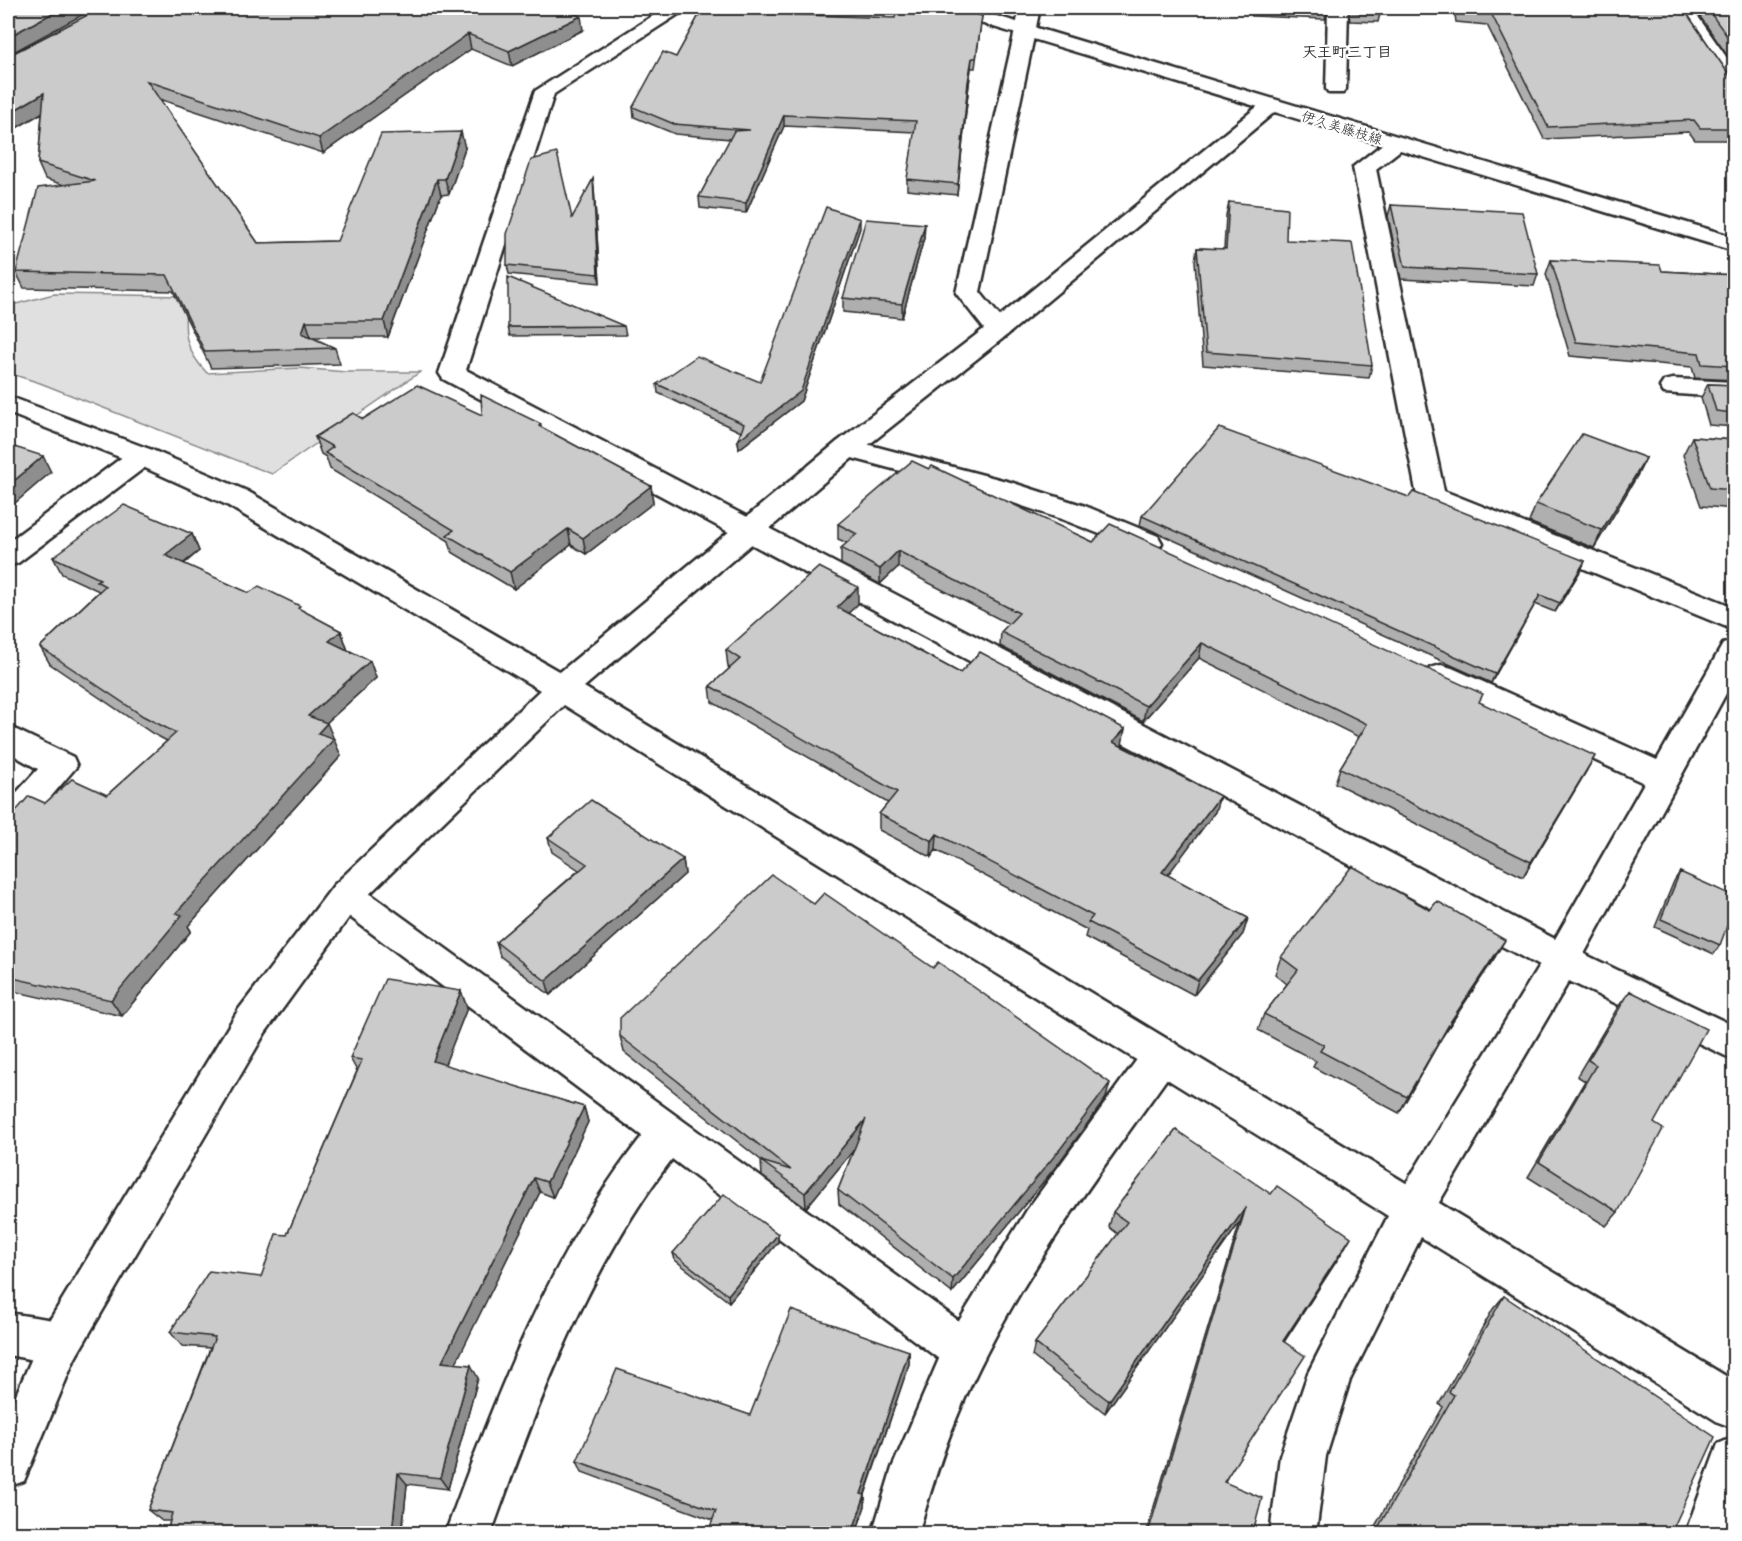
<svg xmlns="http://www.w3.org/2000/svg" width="1742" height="1541" viewBox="0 0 1742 1541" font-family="'Patrick Hand','Klee One',sans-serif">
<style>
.green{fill:#e0e0e0;stroke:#868686;stroke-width:1.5}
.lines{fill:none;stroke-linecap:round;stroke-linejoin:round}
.minor-casing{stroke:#2b2b2b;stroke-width:5}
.tertiary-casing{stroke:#2b2b2b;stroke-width:5}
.secondary-casing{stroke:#2b2b2b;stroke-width:5}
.minor{fill:#fff;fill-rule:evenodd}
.tertiary{fill:#fff;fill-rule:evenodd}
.secondary{fill:#fff;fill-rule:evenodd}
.wall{fill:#afafaf;stroke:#2b2b2b;stroke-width:1.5}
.shaded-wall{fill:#8e8e8e;stroke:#2b2b2b;stroke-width:1.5}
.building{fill:#cbcbcb;stroke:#2b2b2b;stroke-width:1.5}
.labels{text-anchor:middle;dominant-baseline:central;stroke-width:4.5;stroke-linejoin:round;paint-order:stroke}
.far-street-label{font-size:14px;fill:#2b2b2b;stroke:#fff}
.far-neighbourhood-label{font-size:15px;font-weight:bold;fill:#2b2b2b;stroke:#fff}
</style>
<rect width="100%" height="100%" fill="#fff"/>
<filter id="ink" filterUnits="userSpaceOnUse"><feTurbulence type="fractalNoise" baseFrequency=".0167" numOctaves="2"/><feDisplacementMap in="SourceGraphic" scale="12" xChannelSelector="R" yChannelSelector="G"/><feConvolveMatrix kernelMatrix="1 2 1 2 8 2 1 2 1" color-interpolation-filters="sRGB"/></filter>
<g filter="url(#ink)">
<path class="green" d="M54 294 187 296C184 330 182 347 207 373L300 368 346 372H420L272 474 40 383 8 373V306Z"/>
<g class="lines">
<g class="minor-casing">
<path id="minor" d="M665 8H688L554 94 466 370 1555 939 1644 783 1430 684 1425 676 1430 668 1441 665 1452 668 1657 760 1723 644 1734 641V679L1584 954 1734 1026V1060L1569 981 1427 1223 1413 1228 1399 1223 1393 1209 1399 1195 1539 966 443 379 439 373 535 91Z
M1020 8H1040L980 292 1011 330 1007 335 998 338 989 335 956 293Z
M1328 8H1348L1346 89 1343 93H1329L1326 89Z
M1674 8H1692L1734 68V88L1727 86Z
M1397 137 1405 139 1408 144 1376 169 1444 491 1734 607V630L1421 502 1417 496 1353 167 1389 139Z
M1673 379 1734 382V398L1664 393 1660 387 1664 381Z
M847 439 1010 482 1085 506 1158 536 1162 543 1158 550 1148 553 1064 520 990 495 837 454 833 448 837 442Z
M142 447 152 450 156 456 152 462 18 563 8 566V542L132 450Z
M8 726 73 757 77 766 20 833 8 837V802L38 769 8 752Z
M346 881 358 885 959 1321 1027 1210 1149 1043 1162 1038 1175 1043 1181 1055 1175 1067C1096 1178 1009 1290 957 1417 941 1455 930 1494 918 1534H872L892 1468 939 1359 672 1159C587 1270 538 1402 491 1534H445C496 1395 550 1253 642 1136L334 905 328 895 334 885Z
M8 1313 60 1321 75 1328 82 1343 75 1358 60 1365 8 1355Z
M1734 1437V1525L1731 1534H1685L1718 1444Z"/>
</g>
<g class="tertiary-casing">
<path id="tertiary" d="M1270 100 1277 102 1281 106 1277 110 1007 335 857 454 584 687 1734 1381V1428L1718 1422 1421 1237 1350 1380 1326 1456 1316 1534H1270L1280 1456 1308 1373 1388 1216 564 705 358 905 265 1033 75 1358 24 1481 8 1487V1413L45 1328 239 1009 334 885 540 690 227 505 132 462 8 413V396L152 450 247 491 560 672 837 442 989 325 1263 102Z"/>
</g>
<g class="secondary-casing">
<path id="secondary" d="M941 8H970L1734 237V251L944 12Z"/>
</g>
<use href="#minor" class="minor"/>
<use href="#tertiary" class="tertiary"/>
<use href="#secondary" class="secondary"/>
</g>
<path class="wall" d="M101 8 583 30 512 66 471 49 323 153 159 99 258 243 337 241 465 148 449 194 441 195 388 337H311L335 348 340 364 211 368 173 291 24 288 16 272 64 185 45 179 38 163 42 113 8 133V56Z
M703 8H755L752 13 895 18 982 16 975 68H971L968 93 957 195 907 190V179L915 132 784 126 746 213 700 208 699 197 730 139 675 134 634 117 633 107 676 57Z
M1251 8H1328L1325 19 1252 16Z
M1348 8H1379L1380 14 1378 22 1350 21Z
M1454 8H1683L1730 76 1734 77V140H1695L1689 132 1544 139 1487 25 1456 22Z
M1694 8H1734V65Z
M593 179 594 188 600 283 509 274 507 265 572 218Z
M1229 202 1286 240 1372 365 1369 378 1203 365 1195 261 1197 248 1224 249 1226 215Z
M1391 205 1538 274 1534 286 1401 279 1388 216Z
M860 228 801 401 739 449 738 440 741 432 658 393 657 384 760 382Z
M924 238 902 318 843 312V298Z
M1551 260 1662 271 1734 275V380L1695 378 1692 367 1570 356 1546 274Z
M624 326 626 335 510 336 508 327Z
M1708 384 1734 385V427L1709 425 1701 398Z
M482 415 541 427 651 486 653 503 586 554 571 545 514 589 452 552 449 541 330 469 326 457 321 454 315 437 363 419Z
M1692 437 1734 440V509L1701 506 1683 455Z
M1646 458 1637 476 1594 548 1529 522 1536 504Z
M929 469 1093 542 1479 702 1587 770 1523 877 1335 783 1340 768 1359 737 1199 658 1143 721 1000 646 1001 632 1009 624 898 567 880 584 841 564V548L847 543 838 539V524Z
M1409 497 1585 561 1581 570 1555 612 1535 604 1491 683 1140 525 1142 516Z
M192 534 199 551 184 564 249 593 301 610 341 631 347 648 346 649 370 661 376 678 326 723 341 756 188 926 191 931 122 1016 8 990V819L45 803 107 795 167 741 152 733 50 664 40 647 99 591 62 574 53 557Z
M858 604 848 613 960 673 1122 745 1215 812 1167 875 1248 918 1243 934 1194 995 1085 937 1087 930 936 850 931 857 879 830V814L888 803 712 702 710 686 730 668 728 667 726 650Z
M548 838 683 859 685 874 550 995 500 956 496 942 579 870 552 852Z
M1680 872 1720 945 1714 954 1655 927 1674 881Z
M814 904 933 968 1106 1098 1058 1164 952 1293 839 1204 838 1190 854 1149 806 1208 762 1176 761 1161H762L624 1052 620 1036Z
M1281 957H1495L1442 1037 1399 1113 1313 1067 1316 1061 1258 1030 1264 1014 1287 984 1275 974Z
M461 991 467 1008 444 1065 584 1107 588 1122 553 1197 540 1192 455 1363 478 1378 448 1489 407 1484 402 1533H167L170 1521H162L148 1510 210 1348 182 1346 170 1332 261 1277 287 1235 357 1071 350 1058Z
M1630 991 1654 1123 1618 1212 1606 1226 1528 1177 1585 1081 1577 1076 1618 1007Z
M1176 1130 1343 1251 1284 1342 1225 1482 1253 1533H1146L1240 1222 1105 1413 1032 1356 1035 1343 1118 1234 1109 1227 1113 1212Z
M1734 1141V1156L1729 1152Z
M778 1234V1242L729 1302 675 1260 673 1253Z
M1504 1296 1671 1533H1371L1443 1407 1439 1404 1493 1309Z
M909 1351V1364L865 1495V1506L856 1533H708L713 1520 582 1472 577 1461 750 1415Z"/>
<path class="shaded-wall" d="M62 8H95L8 55V37Z
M749 8H755L748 23 747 13Z
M581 16 583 30 512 66 509 51Z
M468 34 471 49 323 153 319 138Z
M972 58 971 68 968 93 957 195 968 82Z
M44 93 50 108 8 133V114Z
M784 115V126L746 213V203Z
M461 132 465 148 449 194 445 179Z
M437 179 441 195 388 337 384 321Z
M593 179 594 188 600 283 598 274Z
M860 219V228L801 401 739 449 738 440Z
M925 224 924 238 902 318V304Z
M306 321 311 337 307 349 302 333Z
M43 456 51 472 8 509V486Z
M1646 458 1637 476 1594 548 1602 530Z
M651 486 653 503 586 554 583 538Z
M568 529 571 545 514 589 510 572Z
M192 534 199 551 172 572 165 555Z
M898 551V567L880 584V569Z
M1585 561 1581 570 1555 612 1560 603Z
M858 587V604L837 624V607Z
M1540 595 1535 604 1491 683 1495 674Z
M341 631 347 648 336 658 329 641Z
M1202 643 1199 658 1143 721 1146 706Z
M370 661 376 678 315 733 308 716Z
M327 723 341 756 188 926 191 931 122 1016 111 1000 176 913 318 733Z
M1125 729 1122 745 1110 758 1113 742Z
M1595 756 1587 770 1523 877 1531 862Z
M1220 796 1215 812 1158 888 1162 872Z
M937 834 936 850 931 857 932 841Z
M683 859 685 874 550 995 546 981Z
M1248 918 1243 934 1194 995 1198 980Z
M1505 940 1495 957 1442 1037 1399 1113 1451 1021Z
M461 991 467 1008 440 1077 433 1061Z
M1110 1083 1106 1098 1058 1164 952 1293 953 1279Z
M584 1107 588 1122 553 1197 547 1182Z
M866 1119V1135L806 1208 805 1193Z
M534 1178 540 1192 450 1375 442 1362Z
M1246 1207 1240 1222 1105 1413 1109 1401Z
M778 1234V1242L729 1302 728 1295Z
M1351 1237 1343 1251 1276 1354 1283 1341Z
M909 1351V1364L861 1505V1494Z
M471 1365 478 1378 448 1489 440 1478Z
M398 1473 407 1484 402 1533H392Z
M865 1495V1506L856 1533H852Z"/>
<path class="building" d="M8 8H62L8 37Z
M101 8H560L581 16 509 51 468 34 319 138 147 81 258 243 337 241 381 134 461 132 445 179H437L384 321H306L302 333 335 348 205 352 167 275 16 272 38 188 95 181 38 163 44 93 8 114V56Z
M703 8H749L747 13 895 18 897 8H955L982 16 976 58H972L968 82 958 184 907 179 916 121 784 115 746 203 699 197 734 131 750 130 674 124 633 107 663 52 676 57Z
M1258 8H1328L1327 11Z
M1351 8H1379L1380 14 1352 12Z
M1459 8H1683L1730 76 1734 77V128H1700L1694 120 1548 127 1491 13 1459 11Z
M1707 8H1734V46Z
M557 153 572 218 593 179 598 274 507 265V234L531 160Z
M1229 202 1287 208 1286 240 1352 243 1372 365 1206 352 1197 248 1226 249Z
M1391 205 1522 212 1538 274 1405 267Z
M826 207 860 219 801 391 738 440 744 424 657 384 697 356 760 382Z
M866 219 925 224 902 304 843 298Z
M1551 260 1660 265 1662 271 1734 275V366L1702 364 1699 353 1576 342Z
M508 277 624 326 508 327Z
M1708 384 1734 385V413L1716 411Z
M417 385 482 415 481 395 541 424 539 426 651 486 583 538 568 529 510 572 447 535 454 530 325 453 333 447 315 437 353 413 363 419Z
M1219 428 1409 497 1413 492 1585 561 1560 603 1540 595 1495 674 1142 516Z
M1582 434 1646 458 1602 530 1536 504Z
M1692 437 1734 440V490L1710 488Z
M8 445 43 456 8 486Z
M912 461 929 469 932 466 1093 542 1110 524 1483 694 1479 702 1595 756 1531 862 1340 768 1367 724 1202 643 1146 706 1001 632 1019 613 898 551 880 569 841 548 857 534 838 524Z
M124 505 192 534 165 555 249 593 259 586 300 606 298 608 341 631 329 641 370 661 308 716 327 723 318 733 334 739 176 913 182 915 111 1000 8 977V819L10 818 29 796 45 803 72 779 107 795 176 733 143 716 40 647 105 586 96 581 100 579 53 557Z
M819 567 858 587 837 607 960 673 980 652 1125 729 1113 742 1220 796 1162 872 1248 918 1198 980 1088 922 1093 916 937 834 932 841 879 814 897 792 710 686 740 659 726 650Z
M591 800 683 859 546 981 496 942 587 864 548 838Z
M1352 866 1430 910 1437 901 1505 940 1451 1021 1407 1097 1320 1051 1324 1045 1264 1014 1298 970 1281 957Z
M1680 872 1734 896V907L1720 945 1661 919Z
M772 875 814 904 824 893 933 968 938 962 1110 1083 1061 1148 953 1279 838 1190 866 1119 805 1193 761 1161 791 1170 620 1036V1018Z
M385 979 461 991 433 1061 584 1107 547 1182 534 1178 442 1362 471 1365 440 1478 398 1473 392 1533H167L172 1513 148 1510 215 1337 170 1332 209 1271 261 1277 276 1234 287 1235 362 1060 350 1058Z
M1630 991 1706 1029 1654 1123 1663 1129 1618 1212 1539 1162 1596 1065 1588 1060Z
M1176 1130 1271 1194 1277 1186 1351 1237 1283 1341 1305 1356 1224 1482 1262 1498 1253 1533H1148L1246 1207 1109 1401 1035 1343 1127 1222 1113 1212Z
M724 1194 778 1234 728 1295 673 1253Z
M1504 1296 1715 1437 1671 1533H1375L1454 1395 1449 1392Z
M791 1310 909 1351 861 1494 865 1495 852 1533H708L716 1511 577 1461 617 1369 750 1415Z"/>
</g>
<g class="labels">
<g class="far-street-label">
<text transform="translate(1342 127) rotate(17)">伊久美藤枝線</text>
</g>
<g class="far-neighbourhood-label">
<text x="1347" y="51">天王町三丁目</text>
</g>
</g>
<rect width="1742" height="1541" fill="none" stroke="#fff" stroke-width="30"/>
<rect x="15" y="15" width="1712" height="1511" fill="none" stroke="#2b2b2b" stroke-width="2" filter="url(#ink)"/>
</svg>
